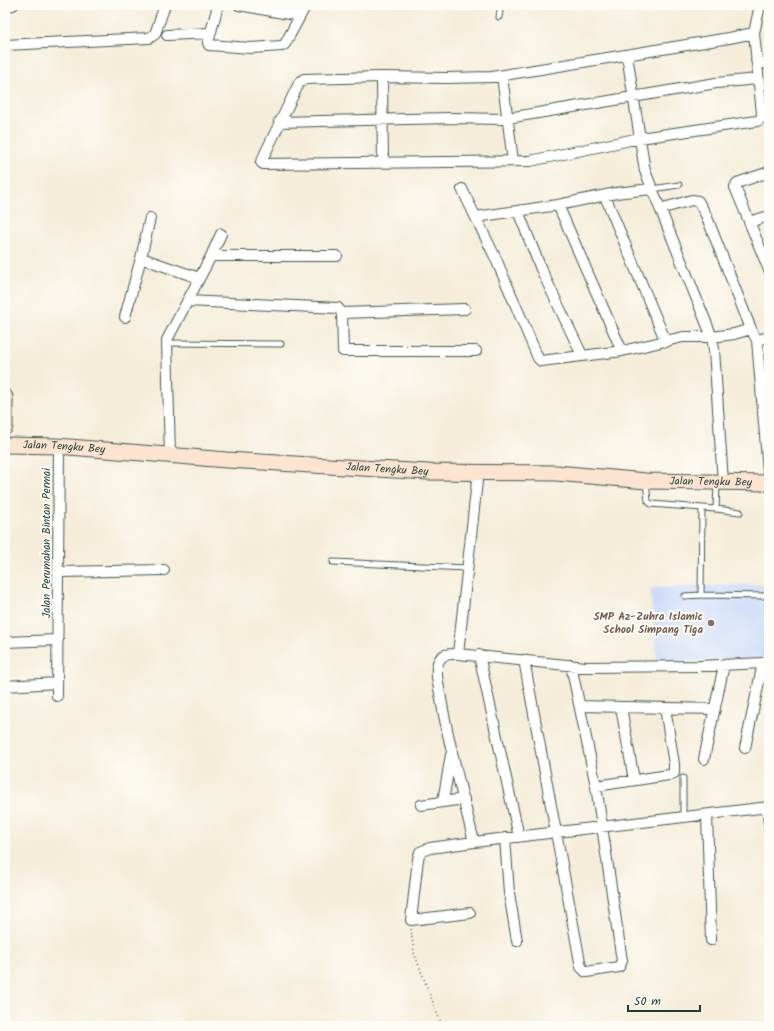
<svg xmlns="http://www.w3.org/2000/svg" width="774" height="1031" viewBox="0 0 774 1031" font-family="Kalam,sans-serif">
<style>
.built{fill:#cddbfa}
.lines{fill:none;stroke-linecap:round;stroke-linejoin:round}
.service-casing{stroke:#3f574d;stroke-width:7}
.minor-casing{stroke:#3f574d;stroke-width:12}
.secondary-casing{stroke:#3f574d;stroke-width:17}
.path{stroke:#3f574d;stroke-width:1.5;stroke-dasharray:1 3;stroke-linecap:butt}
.service{stroke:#fff;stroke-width:5}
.minor{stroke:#fff;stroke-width:10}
.secondary{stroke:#fde4d1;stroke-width:15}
.education-dot{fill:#8d6e63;stroke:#fdfcf7;stroke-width:1.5}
.labels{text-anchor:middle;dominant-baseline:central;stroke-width:4;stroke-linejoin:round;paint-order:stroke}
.street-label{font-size:11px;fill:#1f3d34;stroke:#fdfcf7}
.education-label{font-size:11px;font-weight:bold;fill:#785e54;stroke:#fdfcf7;text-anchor:end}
</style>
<rect width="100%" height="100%" fill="#fdfcf7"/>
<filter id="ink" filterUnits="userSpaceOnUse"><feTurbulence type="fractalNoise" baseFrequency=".025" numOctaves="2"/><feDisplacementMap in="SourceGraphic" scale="8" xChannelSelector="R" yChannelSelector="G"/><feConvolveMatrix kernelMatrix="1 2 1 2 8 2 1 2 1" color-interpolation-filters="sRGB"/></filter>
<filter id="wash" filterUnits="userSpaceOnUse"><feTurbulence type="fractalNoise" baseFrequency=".012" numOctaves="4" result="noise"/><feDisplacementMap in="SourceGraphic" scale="16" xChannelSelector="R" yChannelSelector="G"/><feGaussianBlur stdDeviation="0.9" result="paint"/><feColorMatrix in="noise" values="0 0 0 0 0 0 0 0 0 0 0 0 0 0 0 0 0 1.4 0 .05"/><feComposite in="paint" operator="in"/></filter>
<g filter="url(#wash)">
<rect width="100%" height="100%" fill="#f5edd9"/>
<path class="built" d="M769 584V658L657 662 650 588Z"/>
</g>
<g filter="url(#ink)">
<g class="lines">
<g class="service-casing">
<path id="service" d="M499 17 501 5
M652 189 679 185
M167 343 281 344
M646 482 648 501 651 504 716 509 717 484
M716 509 740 512
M333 562 467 568
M701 595 702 508
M685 596 701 595 769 596
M683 778V817"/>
</g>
<g class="minor-casing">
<path id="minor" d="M218 5 208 43 209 45 251 48 282 46 285 44 306 5
M239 5 300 16
M5 6 13 5
M754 33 729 38 492 77 446 78 382 77 304 79 299 83 261 162 263 164 530 161 640 138 757 121 761 119 762 114 754 33 760 5
M167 35 210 33
M5 45 149 38 155 34 165 5
M627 55 645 171 712 337 714 350 723 482
M756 60 769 65
M502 76 513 161
M382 77 383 163
M279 122 450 118 502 119 716 83 757 79
M769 172 737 183 735 187 769 270
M462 189 496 259 538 358 541 361 622 351 683 337H712L734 334 751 329
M605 196 666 342
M558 205 622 351
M660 209 692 200 698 201 706 215 751 329 757 340 769 483
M518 211 541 269 582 355
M476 217 558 205 616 193 651 189
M150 218 141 258 199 278
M749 222 769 216
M211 256 221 234
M187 301 338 308 342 313 343 351H476
M342 313 465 309
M125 317 141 258
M757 340 769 337
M170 456 167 340 211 256H337
M59 572 164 570
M5 642 58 640
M458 654 478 472
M479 655 519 837
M524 660 581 967 586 972 619 967 622 961 596 786 571 665
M5 686 57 683
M57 696 59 446
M580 706 715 709
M621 707 634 780
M745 748 763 663H769
M704 759 724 665
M596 786 669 775 674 773V764L665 708
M443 801 451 755
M421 805 464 799
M767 808 769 823
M707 815 711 940
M505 838 509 893 517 941
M474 842C462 792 448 743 440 693 438 684 435 672 438 663 441 653 450 654 458 654L586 667 699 666 763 663
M470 913 411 920 418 859 420 852 430 848 474 842 769 807"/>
</g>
<g class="secondary-casing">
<g id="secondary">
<path d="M5 397V427"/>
<path id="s1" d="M5 445 57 446 227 460 428 472 556 473 646 481 769 483"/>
</g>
</g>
<path class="path" d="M411 929 414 953 442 1026"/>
<use href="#service" class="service"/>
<use href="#minor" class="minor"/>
<use href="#secondary" class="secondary"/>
</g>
</g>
<circle class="education-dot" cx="711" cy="623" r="4"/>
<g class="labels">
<g class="street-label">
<text stroke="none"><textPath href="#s1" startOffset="59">Jalan Tengku Bey</textPath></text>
<text stroke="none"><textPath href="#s1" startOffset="383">Jalan Tengku Bey</textPath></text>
<text stroke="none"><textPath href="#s1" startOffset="707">Jalan Tengku Bey</textPath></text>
<text transform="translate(47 543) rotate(-90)">Jalan Perumahan Bintan Permai</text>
</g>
<g class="education-label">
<text x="703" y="617">SMP Az-Zuhra Islamic<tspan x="703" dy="13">School Simpang Tiga</tspan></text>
</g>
</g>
<rect width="774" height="1031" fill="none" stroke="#fdfcf7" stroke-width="20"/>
<path d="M628 1005v6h72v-6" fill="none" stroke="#1f3d34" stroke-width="2"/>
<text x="634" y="1005" font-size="12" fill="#1f3d34" stroke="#fdfcf7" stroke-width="3" paint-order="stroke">50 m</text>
</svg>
